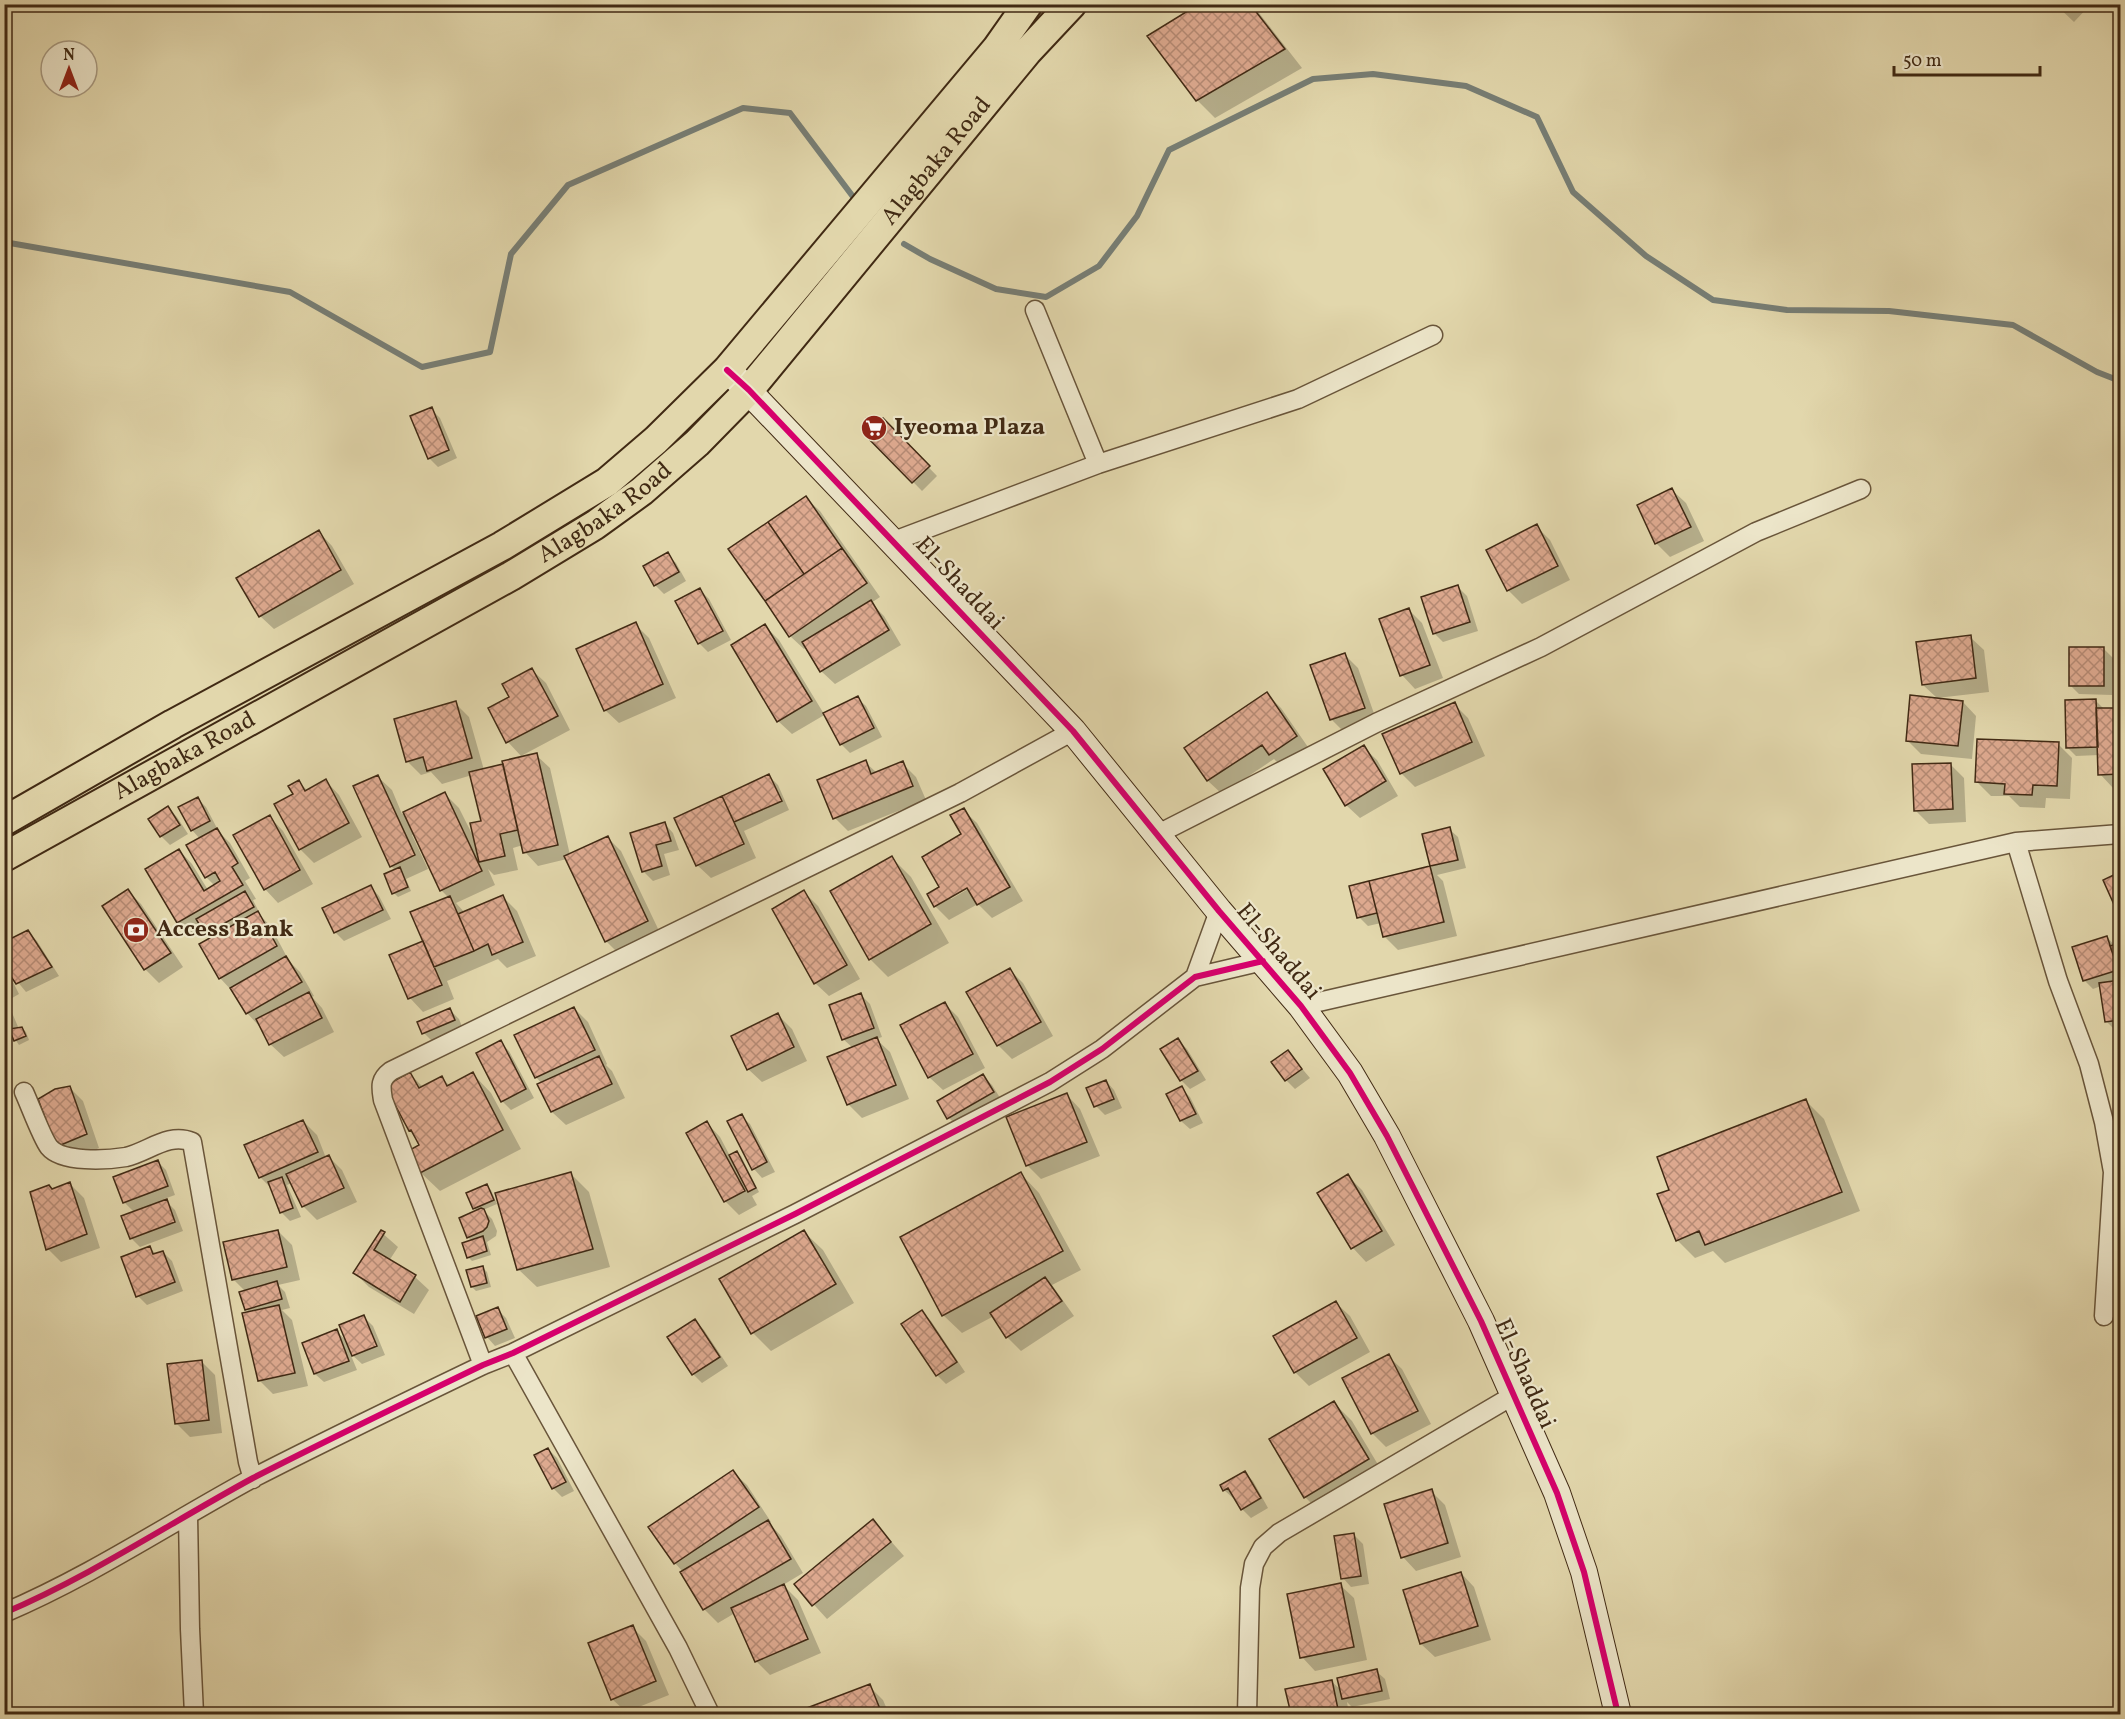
<svg xmlns="http://www.w3.org/2000/svg" width="2125" height="1719" viewBox="0 0 2125 1719" font-family="Vollkorn,serif">
<style>
.shadow{fill:#0003;fill-rule:evenodd}
.lines{fill:none;stroke-linecap:round;stroke-linejoin:round}
.stream{stroke:#777e75;stroke-width:6}
.building{fill:url(#building-cross-hatch);stroke:#412a14;stroke-width:1.5}
.street-casing{stroke:#69553a;stroke-width:21}
.secondary-casing{stroke:#412a14;stroke-width:28}
.primary-casing{stroke:#412a14;stroke-width:32}
.street{stroke:#ece5c9;stroke-width:18}
.secondary{stroke:#ece5c9;stroke-width:26}
.primary{stroke:#e2d7ac;stroke-width:28}
.cycleway-casing{stroke:#ece5c9;stroke-width:10}
.cycleway{stroke:#d6006c;stroke-width:6}
.labels{text-anchor:middle;dominant-baseline:central;stroke-width:4.5;stroke-linejoin:round;paint-order:stroke}
.street-label{font-size:24px;fill:#412a14;stroke:#ece5c9}
.poi-label{font-size:24px;font-weight:bold;fill:#412a14;stroke:#ece5c9;text-anchor:start}
</style>
<defs>
<pattern id="building-cross-hatch" width="8" height="8" patternUnits="userSpaceOnUse" patternTransform="scale(1.5)"><rect width="8" height="8" fill="#dda98f"/><path d="M0 0l8 8M0 8l8-8" fill="none" stroke="#b58a74"/></pattern>
</defs>
<rect width="100%" height="100%" fill="#e2d7ac"/>
<filter id="stains"><feTurbulence type="fractalNoise" baseFrequency=".00333" numOctaves="4"/><feColorMatrix values="0 0 0 0 .2 0 0 0 0 .09 0 0 0 0 .02 0 0 0 .5 -.17"/></filter>
<radialGradient id="worn" r=".72"><stop offset=".6" stop-color="#630" stop-opacity="0"/><stop offset="1" stop-color="#630" stop-opacity=".3"/></radialGradient>
<path class="shadow" d="M1202 4H1252L1302 68 1215 118 1197 100Z
M2055 4H2091L2074 22Z
M431 409 440 418 457 458 438 467 429 458Z
M883 420 937 476 922 491 867 435Z
M1672 490 1686 503 1704 541 1670 557 1656 543Z
M806 498 820 511 880 597 871 603 884 616 901 645 835 684 821 671 807 647 804 649 790 636 731 550Z
M1536 526 1550 540 1570 580 1522 604 1508 590Z
M319 532 332 546 354 584 274 629 260 616Z
M667 554 676 563 686 581 664 594 655 585Z
M1458 587 1467 596 1478 631 1443 642 1434 633Z
M700 590 709 599 731 640 708 652 699 643Z
M1409 610 1422 623 1443 678 1415 689 1402 675Z
M635 624 649 638 676 698 619 723 605 710Z
M765 626 779 640 824 714 857 698 866 706 882 737 850 753 841 744 826 714 792 734 778 721Z
M1970 637 1984 650 1989 692 1937 698 1923 685Z
M2104 649 2113 658 2112 695 2079 694 2070 685Z
M1344 654 1358 668 1377 722 1345 733 1331 719Z
M532 670 546 683 570 730 521 756 508 742 511 698Z
M1267 694 1281 708 1310 750 1283 768 1274 759 1222 794 1208 781 1186 748Z
M2095 700 2104 709H2120V788H2113L2100 774 2099 755 2076 756 2067 747Z
M1963 702 1976 716 1972 759 1921 754 1907 740Z
M455 703 469 717 484 770 536 755 550 768 570 855 607 837 621 851 661 935 620 955 606 941 567 859 538 866 525 852 523 845 513 848 518 870 494 875 488 869 495 885 456 903 465 913 503 897 517 911 536 956 507 968 498 959 447 981 454 999 423 1012 410 998 449 898 441 890 415 834 412 835 428 869 406 879 411 891 398 897 394 893 396 871 391 866 378 777 392 790 402 814 445 794 459 808 475 840 483 822 472 775 442 784 431 772 421 775 407 761Z
M1454 704 1468 718 1485 756 1415 787 1401 773Z
M2058 744 2072 758 2070 799 2046 798 2045 808 2020 807 2009 796H1991L1977 782Z
M1363 747 1377 760 1398 796 1360 818 1346 805Z
M865 762 877 773 902 763 916 777 926 800 848 831 835 818Z
M1951 765 1964 778 1966 822 1929 824 1915 810Z
M769 776 778 785 789 810 744 831 756 858 711 878 697 865 676 819Z
M326 781 339 795 362 837 314 863 300 849 295 795 299 782 308 791Z
M197 798 206 807 219 832 230 843 250 878 245 881 256 899 253 900 261 916 271 927 289 961 300 972 314 996 312 997 322 1008 334 1032 284 1057 270 1044 260 1027 247 1013 233 992 220 978 211 939 204 929 192 936 178 922 179 850 192 864 208 890 215 886 206 877 188 846 200 839 192 830Z
M168 808 177 817 188 834 170 845 161 836Z
M963 810 977 823 1023 901 992 918 978 904 949 920 935 906 963 835ZM973 883 975 885 951 899 949 897Z
M270 817 283 831 313 884 278 903 265 889Z
M665 824 673 833 679 850 664 854 670 875 653 881 644 872 632 834Z
M1449 829 1458 837 1466 868 1437 875 1443 881 1457 936 1398 950 1384 936 1381 923 1368 926 1359 917 1351 887 1432 867 1424 835Z
M892 858 911 877 949 943 888 977 870 959Z
M2120 874V915L2105 880Z
M371 887 379 896 391 919 344 941 335 932Z
M128 891 141 904 183 967 159 983 145 969 104 907Z
M804 892 818 906 860 979 829 996 815 983Z
M28 932 37 941 59 976 26 992 12 975 10 976 19 994 7 1001 19 1029 22 1028 26 1032 29 1040 19 1045 15 1039 4 1044V966Z
M2107 937 2115 946 2120 944V1035L2106 1021 2101 986 2093 989 2084 980Z
M1010 970 1023 983 1053 1036 1012 1059 998 1045Z
M861 995 870 1004 882 1037 876 1039 890 1052 909 1099 862 1118 848 1104 853 1048 843 1039Z
M945 1004 958 1017 985 1068 943 1090 929 1077Z
M574 1008 588 1022 607 1064 606 1065 612 1071 625 1098 566 1125 552 1112 542 1084 536 1077Z
M450 1010 459 1019 463 1029 433 1042 424 1033Z
M778 1015 792 1029 807 1061 762 1082 748 1069Z
M1178 1040 1187 1049 1206 1080 1190 1089 1181 1080Z
M500 1042 509 1051 534 1098 511 1110 502 1101Z
M1288 1052 1310 1078 1295 1089 1286 1080Z
M410 1074 424 1088 442 1078 450 1086 473 1074 491 1093 521 1149 440 1191 421 1173 410 1151 421 1146 410 1131 387 1086Z
M983 1076 992 1085 1002 1101 958 1127 949 1118 939 1102Z
M1106 1081 1114 1090 1122 1108 1105 1115 1096 1106Z
M69 1087 83 1101 99 1148 71 1160 57 1146Z
M1181 1088 1190 1097 1203 1123 1190 1129 1181 1121 1168 1094Z
M1067 1095 1080 1109 1100 1156 1041 1179 1027 1165 1008 1118Z
M1806 1101 1824 1119 1860 1211 1725 1263 1713 1251 1695 1258 1677 1240 1671 1190Z
M741 1116 750 1124 775 1172 762 1178 754 1169 729 1122Z
M303 1121 317 1135 326 1158 329 1157 342 1170 357 1202 317 1220 303 1206 292 1183 287 1185 301 1217 290 1221 281 1212 273 1190 260 1177Z
M707 1123 720 1137 730 1156 737 1152 741 1156 759 1192 752 1196 757 1205 739 1215 725 1201 688 1133Z
M158 1162 166 1170 175 1195 164 1199 175 1210 183 1231 140 1247 131 1238 134 1212 124 1202Z
M570 1173 589 1192 610 1267 537 1287 518 1269Z
M1021 1174 1039 1193 1081 1270 1052 1285 1074 1316 1021 1351 1007 1337 994 1316 962 1333 943 1315Z
M1348 1176 1362 1190 1395 1245 1366 1262 1353 1248 1319 1194Z
M70 1184 84 1198 100 1248 61 1262 48 1249 52 1190Z
M487 1186 491 1190 497 1204 483 1210 492 1219 497 1231 496 1236 487 1242 491 1255 472 1261 468 1257 472 1241 468 1237 478 1212 474 1208Z
M278 1231 292 1245 300 1280 278 1285 285 1292 290 1308 282 1310 292 1320 308 1386 273 1394 259 1380 250 1313 246 1309V1292L233 1279Z
M381 1232 398 1247 389 1261 415 1277 429 1290 414 1314 369 1287 355 1273Z
M804 1232 823 1250 854 1303 771 1351 753 1333Z
M150 1248 157 1255 163 1252 172 1261 183 1291 147 1305 138 1296Z
M483 1268 487 1272 491 1287 476 1291 472 1287Z
M1336 1303 1350 1316 1370 1352 1309 1386 1295 1372Z
M497 1309 506 1318 515 1338 495 1346 487 1337Z
M922 1312 931 1321 965 1372 946 1384 937 1375Z
M364 1317 373 1326 385 1355 362 1364 350 1353 357 1370 324 1382 315 1374 336 1331 348 1342Z
M695 1321 704 1330 728 1366 702 1383 693 1374Z
M1388 1356 1402 1369 1431 1424 1386 1447 1373 1434 1344 1379Z
M201 1361 215 1375 222 1433 190 1437 176 1423Z
M1334 1403 1352 1421 1386 1478 1323 1515 1305 1497Z
M548 1449 557 1458 574 1491 562 1497 553 1488Z
M733 1472 747 1485 771 1522 769 1523 781 1536 803 1573 783 1585 798 1600 821 1653 770 1675 756 1661 735 1613 718 1623 704 1609 683 1572 675 1563Z
M1244 1472 1253 1481 1268 1508 1251 1518 1242 1509 1235 1497 1233 1498 1224 1490Z
M1431 1491 1445 1505 1461 1557 1416 1571 1403 1557Z
M873 1521 904 1556 827 1619 796 1585Z
M1354 1535 1363 1544 1369 1584 1351 1587 1343 1578Z
M1461 1573 1474 1587 1491 1640 1435 1657 1421 1644Z
M1340 1585 1354 1598 1367 1660 1315 1671 1302 1657Z
M632 1627 646 1641 669 1695 626 1712 612 1699Z
M1376 1671 1385 1679 1390 1699 1352 1707 1347 1702 1349 1714H1292L1287 1690 1331 1681 1342 1691Z
M869 1686 883 1700 889 1714H795Z
M931 1711 934 1714H923Z"/>
<g class="lines">
<path class="stream" d="M4 242 290 292 422 367 490 352 511 254 568 185 743 108 790 113 854 198
M904 244 930 259 996 289 1046 297 1099 266 1137 216 1169 150 1313 79 1373 74 1466 86 1537 117 1573 192 1646 256 1713 300 1787 310 1889 311 2013 325 2097 372 2120 381"/>
</g>
<path class="building" d="M1199 4H1250L1285 49 1196 101 1147 36Z
M432 407 449 450 428 459 410 416Z
M883 418 930 466 912 483 865 435Z
M1672 488 1691 527 1655 544 1637 505Z
M806 496 842 548 804 574 768 522Z
M768 522 804 574 765 601 728 549Z
M1537 524 1558 566 1507 591 1486 550Z
M319 530 341 570 259 617 236 578Z
M842 548 867 583 789 637 765 601Z
M668 552 679 572 654 586 643 566Z
M1458 585 1470 622 1433 634 1421 597Z
M700 588 723 631 698 644 675 601Z
M871 600 889 630 820 672 802 642Z
M1409 608 1430 665 1400 676 1379 619Z
M636 622 663 684 604 711 576 649Z
M765 624 812 701 777 722 731 645Z
M1971 635 1976 678 1922 685 1916 642Z
M2069 647H2104V686H2069Z
M1345 653 1365 708 1330 720 1310 665Z
M532 668 558 716 506 743 488 708 509 697 502 684Z
M1267 692 1297 736 1269 755 1262 745 1207 781 1184 748Z
M1910 695 1963 701 1958 746 1906 741Z
M858 696 874 728 840 745 823 713Z
M2096 699 2098 747 2066 748 2065 700Z
M456 701 472 758 427 771 423 757 406 762 394 719Z
M1455 702 1472 742 1400 774 1382 734Z
M2096 708H2120V774L2098 775Z
M1977 739 2059 742 2057 786 2033 785 2032 795 2004 794 2005 784 1975 782Z
M1364 745 1386 781 1345 806 1323 769Z
M537 753 558 845 523 853 502 761Z
M866 760 871 774 903 761 913 786 833 819 817 780Z
M1951 763 1953 809 1914 811 1912 764Z
M503 764 518 830 500 834 505 856 479 862 470 823 481 821 469 772Z
M769 774 782 801 734 822 722 796Z
M378 775 415 855 390 867 353 786Z
M326 779 349 823 299 850 274 804 293 794 288 786 299 780 305 791Z
M445 792 482 871 440 891 403 812Z
M722 796 744 844 696 866 674 818Z
M198 797 210 821 191 831 178 807Z
M168 806 180 825 160 837 148 819Z
M964 808 1010 887 977 905 967 888 934 907 927 894 939 887 922 857 961 834 950 815Z
M270 815 300 870 264 890 233 835Z
M665 822 671 841 656 845 662 866 642 872 630 833Z
M1450 827 1458 860 1430 866 1422 834Z
M217 828 238 863 232 867 243 885 177 923 145 869 179 849 204 891 220 881 215 872 205 878 186 845Z
M608 836 648 921 605 942 564 856Z
M892 856 931 924 869 960 830 891Z
M1430 866 1444 922 1383 937 1369 881Z
M400 867 408 887 392 894 384 874Z
M2120 872V918L2103 880Z
M1369 881 1377 913 1357 918 1349 886Z
M371 885 383 910 334 933 322 908Z
M128 889 171 953 144 970 102 906Z
M804 890 847 965 814 984 772 909Z
M245 891 254 907 205 934 196 919Z
M503 895 523 942 492 955 488 944 474 951 458 914Z
M450 896 474 951 434 967 410 912Z
M258 911 277 946 219 979 199 944Z
M28 930 52 967 16 984 4 966V942Z
M2107 936 2118 970 2083 981 2072 947Z
M423 941 442 985 408 999 389 955Z
M2120 943V965L2117 966 2110 946Z
M286 956 302 982 246 1014 230 988Z
M1010 968 1041 1022 997 1046 966 992Z
M2120 980V1020L2105 1022 2099 983Z
M309 992 322 1018 269 1045 256 1019Z
M861 993 874 1028 842 1040 829 1005Z
M945 1002 973 1054 928 1078 900 1025Z
M574 1007 595 1050 535 1078 514 1035Z
M450 1008 455 1020 422 1034 417 1022Z
M778 1013 794 1047 747 1070 731 1036Z
M22 1027 26 1036 14 1041 9 1029Z
M877 1037 896 1085 847 1105 827 1057Z
M1178 1038 1198 1071 1180 1081 1160 1049Z
M501 1040 526 1089 501 1102 476 1053Z
M1288 1050 1302 1069 1285 1081 1271 1062Z
M599 1056 612 1084 551 1112 537 1084Z
M410 1072 419 1088 442 1076 447 1086 473 1072 503 1130 420 1173 408 1151 419 1145 411 1130 409 1131 385 1086Z
M983 1074 994 1092 947 1119 937 1101Z
M1106 1080 1114 1099 1094 1107 1086 1088Z
M70 1086 87 1134 56 1147 38 1099 55 1089Z
M1182 1086 1196 1114 1180 1121 1166 1094Z
M1067 1093 1087 1142 1026 1166 1006 1117Z
M1806 1099 1842 1192 1705 1245 1699 1231 1676 1241 1657 1194 1669 1190 1657 1157Z
M742 1114 767 1162 752 1170 727 1121Z
M303 1120 318 1152 259 1178 244 1145Z
M707 1121 745 1191 724 1202 686 1133Z
M737 1151 756 1188 748 1192 729 1155Z
M329 1155 344 1188 302 1207 286 1174Z
M158 1160 168 1186 123 1203 113 1177Z
M571 1172 593 1249 517 1270 495 1193Z
M1021 1172 1063 1251 942 1316 900 1237Z
M1348 1174 1382 1231 1351 1249 1317 1193Z
M282 1177 293 1208 280 1213 268 1182Z
M70 1182 87 1234 46 1250 30 1192 49 1185 52 1189Z
M487 1184 494 1200 473 1209 466 1193Z
M167 1199 175 1222 130 1239 121 1216Z
M481 1208 484 1209 489 1221 487 1227 483 1231 467 1238 459 1218Z
M278 1230 287 1267 232 1280 223 1242Z
M381 1230 385 1232 374 1250 416 1275 400 1302 353 1273Z
M804 1230 836 1284 751 1334 719 1279Z
M483 1236 487 1251 467 1258 462 1243Z
M150 1246 153 1254 163 1251 175 1282 136 1297 121 1257Z
M483 1266 487 1283 471 1287 466 1270Z
M1045 1277 1062 1301 1006 1338 990 1313Z
M277 1281 282 1299 245 1310 239 1292Z
M1336 1301 1357 1338 1294 1373 1273 1336Z
M279 1305 295 1373 258 1381 242 1313Z
M498 1307 507 1329 485 1338 476 1316Z
M922 1310 957 1362 936 1376 901 1324Z
M364 1315 377 1346 352 1356 339 1325Z
M695 1319 720 1357 692 1375 667 1337Z
M337 1329 349 1361 314 1374 302 1343Z
M1389 1354 1418 1411 1371 1434 1342 1378Z
M202 1360 209 1420 175 1424 167 1364Z
M1334 1401 1369 1459 1304 1498 1269 1439Z
M548 1448 566 1482 552 1489 534 1455Z
M733 1470 759 1507 674 1564 648 1527Z
M1245 1471 1261 1498 1241 1510 1228 1488 1223 1491 1220 1485Z
M1432 1489 1448 1543 1401 1558 1384 1504Z
M873 1519 891 1542 812 1606 794 1584Z
M768 1520 791 1559 703 1610 680 1572Z
M1354 1533 1361 1576 1341 1579 1334 1536Z
M1461 1572 1478 1626 1420 1644 1403 1590Z
M1341 1583 1354 1647 1300 1658 1287 1594Z
M784 1584 808 1639 755 1662 731 1608Z
M633 1625 656 1681 611 1700 588 1643Z
M1377 1669 1382 1691 1342 1699 1337 1678Z
M1332 1680 1339 1714H1291L1285 1689Z
M870 1684 882 1714H791Z"/>
<g class="lines">
<g class="street-casing">
<path id="street" d="M1035 310 1098 464
M894 541 1098 464 1298 399 1433 335
M1158 834 1376 723 1541 647 1756 532 1861 489
M2016 842 2058 981 2089 1064 2104 1122 2113 1172 2104 1316
M1195 977 1219 911
M1301 1006 2016 842 2120 834
M24 1092C30 1105 42 1138 49 1147 62 1163 107 1160 126 1157 148 1152 169 1132 192 1142L248 1462 253 1479
M513 1353 678 1648 710 1714
M483 1365 383 1100C381 1087 379 1080 391 1071L960 793 1073 731
M188 1515 190 1629 194 1714
M4 1613C91 1576 170 1523 253 1478 329 1439 406 1402 483 1365L513 1353 795 1214 1050 1082 1102 1049 1195 977 1263 961
M1247 1714 1250 1588 1254 1564 1263 1547 1279 1533 1514 1395"/>
</g>
<g class="secondary-casing">
<path id="secondary" d="M735 377 1073 731 1219 911 1301 1006 1350 1073 1387 1136 1481 1321 1557 1493 1584 1572 1618 1714"/>
</g>
<g class="primary-casing">
<g id="primary">
<path d="M4 821 173 724 502 546 607 482 656 440 727 370 997 48 1028 4"/>
<path id="s1" d="M4 857 511 576 595 525 642 491 697 443 749 390 1027 52 1072 4"/>
</g>
</g>
<use href="#street" class="street"/>
<use href="#secondary" class="secondary"/>
<use href="#primary" class="primary"/>
<g class="cycleway-casing">
<path id="cycleway" d="M727 370 749 390 1073 731 1219 911 1301 1006 1350 1073 1387 1136 1481 1321 1557 1493 1584 1572 1618 1714
M4 1613C91 1576 170 1523 253 1478 329 1439 406 1402 483 1365L513 1353 795 1214 1050 1082 1102 1049 1195 977 1263 961"/>
</g>
<use href="#cycleway" class="cycleway"/>
</g>
<defs>
<g id="supermarket-disc" transform="scale(1.35)"><circle r="9.5" fill="#8f2418" stroke="#ece5c9"/><path d="M-6-5.5h2.5l.6 2H6L4.5 2H-2.5L-4.4-4H-6ZM-1.5 3.2a1.3 1.3 0 1 0 .1 0ZM3 3.2a1.3 1.3 0 1 0 .1 0Z" fill="#fff"/></g>
<g id="bank-disc" transform="scale(1.35)"><circle r="9.5" fill="#8f2418" stroke="#ece5c9"/><path d="M-6-4H6V4H-6ZM0-2.3a2.3 2.3 0 1 0 0 4.6a2.3 2.3 0 1 0 0-4.6Z" fill="#fff"/></g>
</defs>
<g fill-rule="evenodd">
<use href="#supermarket-disc" x="874" y="428"/>
<use href="#bank-disc" x="136" y="930"/>
</g>
<g class="labels">
<g class="street-label">
<text stroke="none"><textPath href="#s1" startOffset="1179">Alagbaka Road</textPath></text>
<text stroke="none"><textPath href="#s1" startOffset="693">Alagbaka Road</textPath></text>
<text transform="translate(959 584) rotate(47)">El-Shaddai</text>
<text stroke="none"><textPath href="#s1" startOffset="207">Alagbaka Road</textPath></text>
<text transform="translate(1278 952) rotate(50)">El-Shaddai</text>
<text transform="translate(1524 1374) rotate(66)">El-Shaddai</text>
</g>
<g class="poi-label">
<text x="894" y="428">Iyeoma Plaza</text>
<text x="156" y="930">Access Bank</text>
</g>
</g>
<rect width="2125" height="1719" fill="none" stroke="#e2d7ac" stroke-width="24"/>
<rect x="6" y="6" width="2113" height="1707" fill="none" stroke="#412a14" stroke-width="3"/>
<rect x="12" y="12" width="2101" height="1695" fill="none" stroke="#412a14" stroke-width="1.5"/>
<g transform="translate(69 69)"><circle r="28" fill="#ece5c9" stroke="#a89a81" stroke-width="1.5"/>
<path d="M0-4.5L10 22L0 15L-10 22Z" fill="#8f2418"/>
<text y="-9" font-size="16" font-weight="bold" text-anchor="middle" fill="#412a14">N</text>
</g>
<path d="M1894 66v9h146v-9" fill="none" stroke="#412a14" stroke-width="3"/>
<text x="1903" y="66" font-size="18" fill="#412a14" stroke="#ece5c9" stroke-width="4.5" paint-order="stroke">50 m</text>
<rect width="100%" height="100%" filter="url(#stains)"/>
<rect width="100%" height="100%" fill="url(#worn)"/>
</svg>
